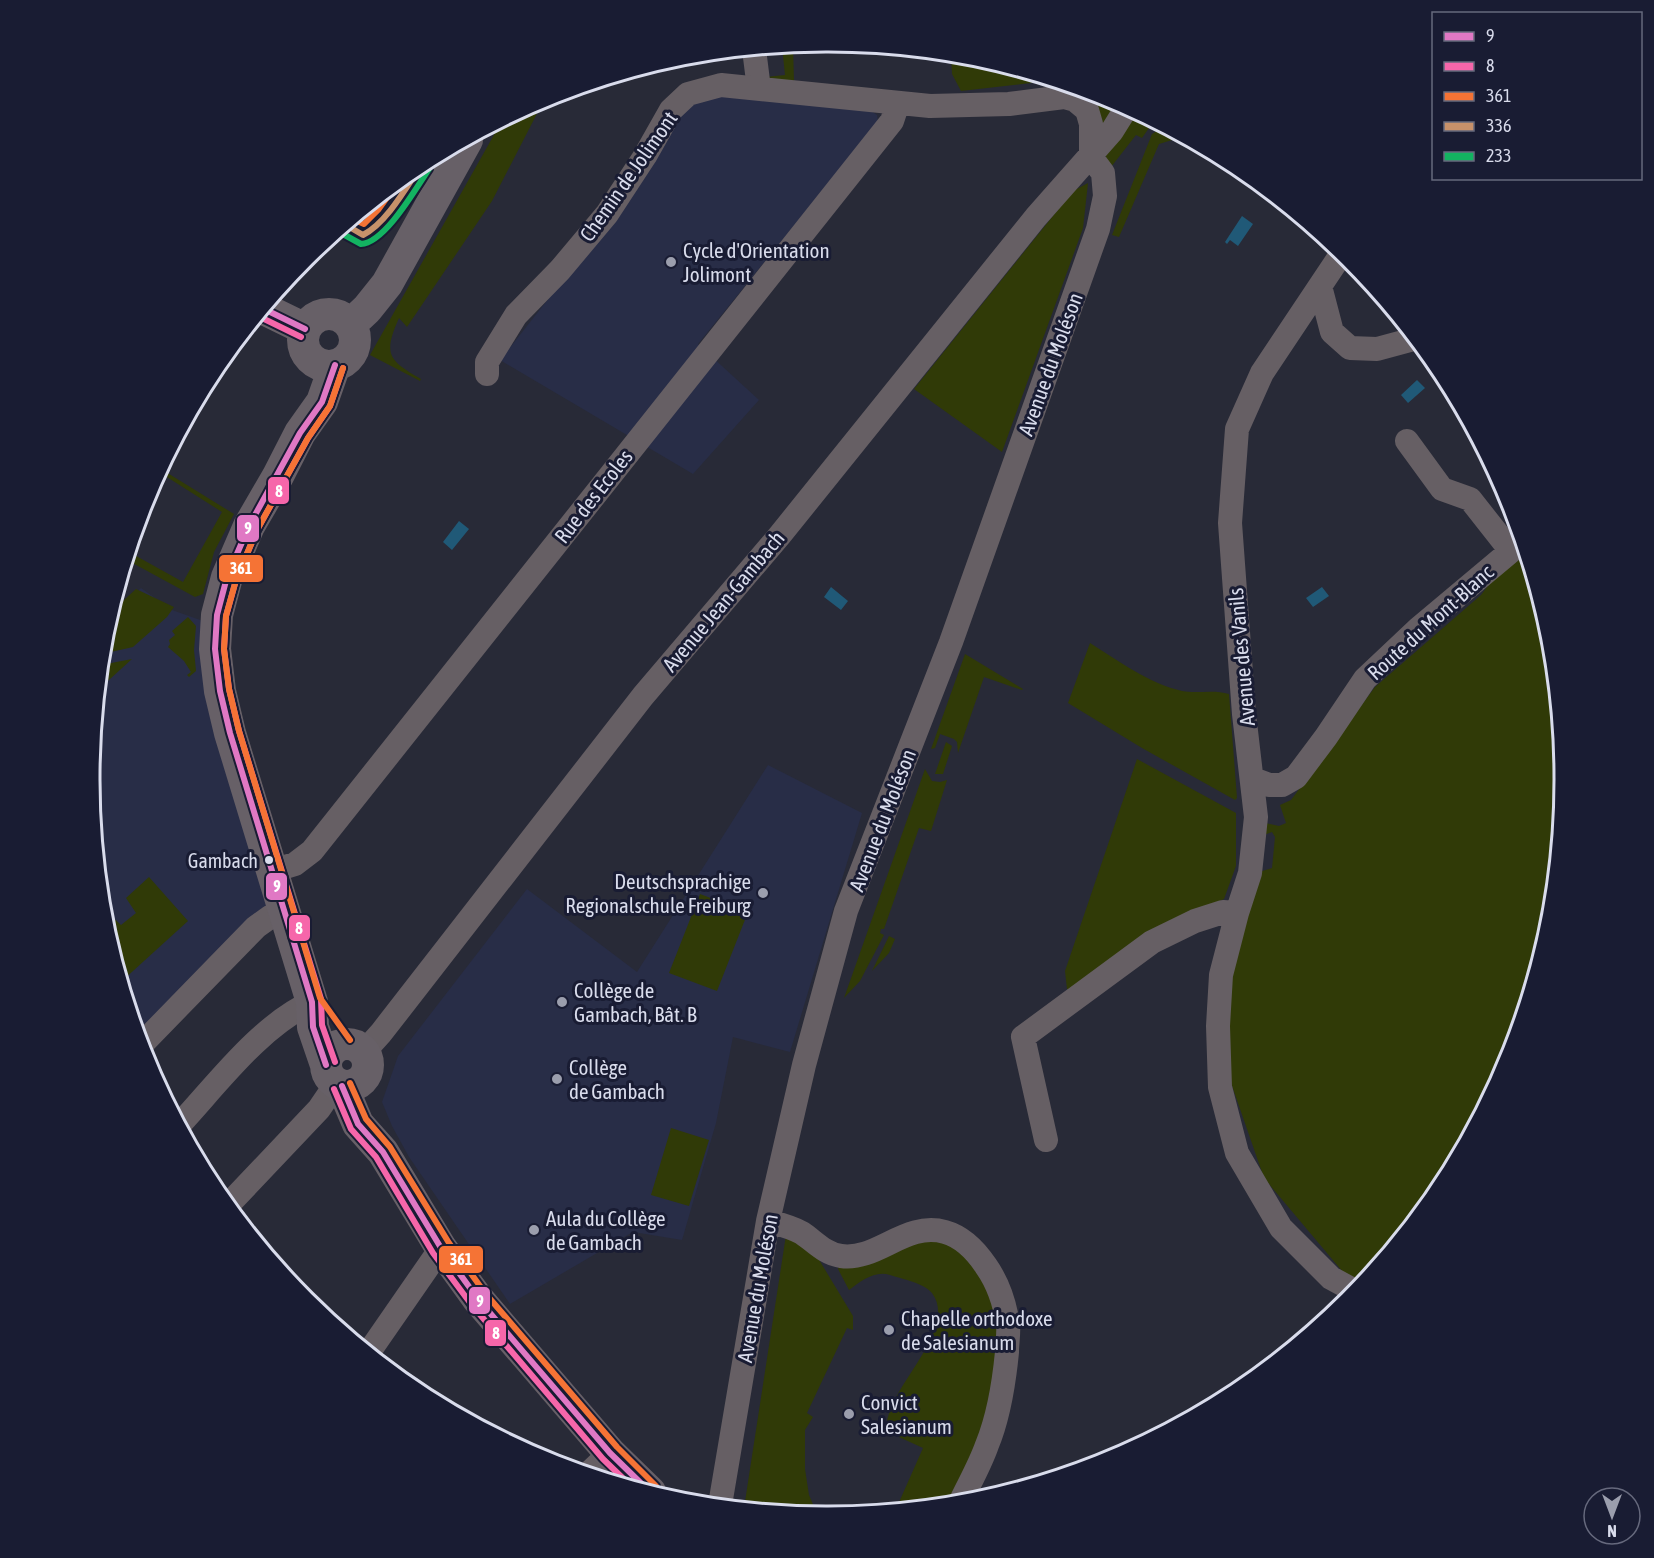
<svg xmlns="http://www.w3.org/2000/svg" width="1654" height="1558" viewBox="0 0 1654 1558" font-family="'Asap Condensed',sans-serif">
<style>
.built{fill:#282d47}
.green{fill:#303a07}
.water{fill:#205977}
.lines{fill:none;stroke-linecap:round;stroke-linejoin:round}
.minor{stroke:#665f64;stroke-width:24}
.major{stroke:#676067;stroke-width:32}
.bus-1-casing{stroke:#191c33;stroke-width:10}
.bus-2-casing{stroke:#191c33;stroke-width:10}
.bus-3-casing{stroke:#191c33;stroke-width:10}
.bus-4-casing{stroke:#191c33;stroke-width:10}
.bus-5-casing{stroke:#191c33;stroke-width:10}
.bus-1{stroke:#e078c4;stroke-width:6}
.bus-2{stroke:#f666aa;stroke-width:6}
.bus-3{stroke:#f57335;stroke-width:6}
.bus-4{stroke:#c7916a;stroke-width:6}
.bus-5{stroke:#13b361;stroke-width:6}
.poi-dot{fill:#9b9ead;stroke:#191c33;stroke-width:2}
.bus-dot{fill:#d9dcec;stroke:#191c33;stroke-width:2}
.labels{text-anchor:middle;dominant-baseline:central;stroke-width:6;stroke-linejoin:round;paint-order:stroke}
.bus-label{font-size:20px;fill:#d9dcec;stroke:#191c33;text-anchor:end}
.street-label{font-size:21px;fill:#d9dcec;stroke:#191c33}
.poi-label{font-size:21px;fill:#d9dcec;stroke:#191c33;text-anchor:start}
.rim{fill:none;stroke:#d9dcec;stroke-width:3}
.line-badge{stroke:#191c33;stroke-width:2}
.badge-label{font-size:16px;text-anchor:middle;font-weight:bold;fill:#fff}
</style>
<rect width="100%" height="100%" fill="#282a37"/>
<path class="built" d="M709 95 871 111 877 115 878 122 698 344 759 400 693 474 500 360 629 197 676 120 693 103Z
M141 588 172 610 203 621 269 911 140 1042 104 922 90 779 104 635 110 616Z
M768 765 862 813 790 1052 733 1037 716 1123 682 1240 633 1232 510 1304 409 1157 392 1126 382 1102 398 1056 527 889 637 972Z"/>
<path class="green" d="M793 45 794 82 766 77 785 75 782 46Z
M951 54 971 56 1049 81 961 91 952 74Z
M1090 92 1109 98 1116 103 1103 132 1083 94Z
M545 98 492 201 407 327 399 318C383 354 388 360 421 379L420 381 370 355 495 133 499 123Z
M1131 115 1143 116 1156 123 1149 128 1142 138 1136 135 1111 167 1105 155Z
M1163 127 1182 137 1159 144 1119 237 1112 235 1152 134Z
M1088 183 1083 228 1002 452 914 389 1073 191Z
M161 469 234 514 214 552 203 594 195 597 127 560 129 552 183 582 222 512 159 472Z
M1521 541 1550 636 1564 779 1550 923 1508 1061 1440 1189 1360 1286 1353 1284 1264 1178 1230 1080 1229 980 1256 873 1272 868 1275 837 1272 832 1264 835 1261 822 1279 826 1286 823 1280 805 1291 800 1375 687 1481 595Z
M136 589 174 607 167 617 133 647 102 654 104 635 112 611Z
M188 617 196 626 194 650 196 671 189 677 187 675 191 672 184 661 168 647 170 644 169 640 175 635 172 631Z
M1090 643C1119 661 1148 683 1182 691 1198 694 1213 689 1229 694L1237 798 1235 800 1142 748 1068 703Z
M965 654 1023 689 1022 690 984 677 958 753 957 742 954 739 940 734 935 748 931 749Z
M132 659 99 689 101 665Z
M946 742 952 746 943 774H935Z
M1137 759 1236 813V866L1224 899 1171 924 1079 989H1067L1065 971Z
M925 769 932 781 940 782 947 780 931 831 919 828 884 929H881L880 933 884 935 860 981 844 998Z
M149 877 188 921 122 981 104 922 103 908 121 925 136 913 126 898Z
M700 894 748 912 717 991 669 973Z
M889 936 895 939 889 953 872 971Z
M671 1128 709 1140 689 1206 651 1195Z
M786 1235 818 1258 853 1316V1330L847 1328 807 1413 813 1417 805 1430V1469L809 1495 815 1509 825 1516 744 1508Z
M912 1238 956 1245 986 1281 1001 1339 987 1421 948 1504 871 1512 880 1503 896 1509 923 1448 888 1432C877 1396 961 1332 932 1293 924 1283 902 1279 890 1275 875 1270 861 1281 849 1290L838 1269 839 1265Z"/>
<path class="water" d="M1242 216 1253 224 1238 246 1230 240 1227 244 1225 242Z
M1417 380 1425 388 1408 403 1401 395Z
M459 521 469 529 452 550 443 542Z
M831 587 848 601 841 610 824 597Z
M1322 587 1329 596 1313 607 1306 598Z"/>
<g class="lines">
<path class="minor" d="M754 49 759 89
M1342 253 1262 373 1237 429 1230 523 1244 714 1256 817 1250 873 1237 913 1221 975 1218 1026 1220 1087 1237 1153 1281 1228 1331 1278 1355 1291
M1320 286 1332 332 1350 348 1377 349 1414 339
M487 374V362L516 315 560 270 607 214 645 156 671 110 688 94 721 85 930 106 1009 104 1064 97 1075 100 1087 110 1091 124V157L1103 173 1105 196 1098 229 951 642 846 911 804 1065 768 1221 720 1505
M1253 779 1269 785H1282L1296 777 1326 737 1365 679 1418 629 1511 551 1470 499 1442 489 1407 441
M272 871 295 864 312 851 892 121 898 103
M141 1045 256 927 270 917 285 912
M363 1053 381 1033 643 696 780 535 1036 217 1112 131 1127 107
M180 1124C218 1083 260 1026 312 1002
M1046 1140 1023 1037 1152 942 1195 921 1223 912 1237 913
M228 1205 319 1109 336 1084
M768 1221C779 1224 791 1227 802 1233 814 1241 825 1254 841 1256 878 1261 905 1221 945 1232 963 1237 976 1251 986 1266 998 1283 1005 1304 1008 1325 1009 1333 1007 1343 1007 1352 1004 1383 999 1416 987 1445 980 1465 969 1484 960 1503
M369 1352 441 1248
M589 1473 610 1453"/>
<path class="major" d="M264 309 305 329
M303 340a26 26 0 1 1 52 0a26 26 0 1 1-52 0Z
M350 325 367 309 387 284 467 140
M326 1065a21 21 0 1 1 42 0a21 21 0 1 1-42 0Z
M326 1065 313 1027 312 1002 230 733 220 691 215 649 217 615 227 577 249 526 278 476 300 433 322 402 335 365
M342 1086 358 1124 383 1152 441 1248 478 1299 610 1453 650 1492"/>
<g class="bus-1-casing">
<path id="bus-1" d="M264 309 305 329
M326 1065 313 1027 312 1002 230 733 220 691 215 649 217 615 227 577 249 526 300 433 322 402 335 365
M342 1086 358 1124 383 1152 441 1248 478 1299 610 1453 650 1492"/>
</g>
<g class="bus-2-casing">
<path id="bus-2" d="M260 317 301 337
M335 1062 322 1025 321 999 239 731 229 689 224 649 226 616 236 580 257 530 308 438 330 406 343 368
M334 1089 351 1129 376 1157 433 1253 471 1304 603 1459 631 1486"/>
</g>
<g class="bus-3-casing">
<path id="bus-3" d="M353 219 364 224 378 210 399 181
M343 368 330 406 308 438 257 530 236 580 226 616 224 649 229 689 239 731 320 998 350 1040
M350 1083 366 1119 390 1147 449 1243 485 1293 617 1447 656 1486"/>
</g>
<g class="bus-4-casing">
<path id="bus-4" d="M346 225 363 235C387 223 407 186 422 164"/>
</g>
<g class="bus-5-casing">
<path id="bus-5" d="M341 233 361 244C385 243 416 188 429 169"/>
</g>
<use href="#bus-1" class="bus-1"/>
<use href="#bus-2" class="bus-2"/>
<use href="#bus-3" class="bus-3"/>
<use href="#bus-4" class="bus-4"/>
<use href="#bus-5" class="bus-5"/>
</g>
<g class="poi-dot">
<circle cx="671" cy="262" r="6"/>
<circle cx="763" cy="893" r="6"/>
<circle cx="562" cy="1002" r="6"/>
<circle cx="557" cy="1079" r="6"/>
<circle cx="534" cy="1230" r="6"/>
<circle cx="889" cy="1330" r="6"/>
<circle cx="849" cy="1414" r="6"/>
</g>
<circle class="bus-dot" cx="269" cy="860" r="5"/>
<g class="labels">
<g class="bus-label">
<text x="258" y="860">Gambach</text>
</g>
<g class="street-label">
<text transform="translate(628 176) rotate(-55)">Chemin de Jolimont</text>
<text transform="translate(1050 364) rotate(-70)">Avenue du Moléson</text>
<text transform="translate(593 496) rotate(-52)">Rue des Ecoles</text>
<text transform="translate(723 601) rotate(-50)">Avenue Jean-Gambach</text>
<text transform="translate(1430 622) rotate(-42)">Route du Mont-Blanc</text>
<text transform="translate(1241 657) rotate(-95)">Avenue des Vanils</text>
<text transform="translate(882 820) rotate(-69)">Avenue du Moléson</text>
<text transform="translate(757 1288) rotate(-80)">Avenue du Moléson</text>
</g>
<g class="poi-label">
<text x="683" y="250">Cycle d'Orientation<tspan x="683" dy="24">Jolimont</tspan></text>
<text x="751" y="881" text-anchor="end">Deutschsprachige<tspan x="751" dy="24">Regionalschule Freiburg</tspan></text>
<text x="574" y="990">Collège de<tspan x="574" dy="24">Gambach, Bât. B</tspan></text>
<text x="569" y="1067">Collège<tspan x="569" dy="24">de Gambach</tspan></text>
<text x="546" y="1218">Aula du Collège<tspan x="546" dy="24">de Gambach</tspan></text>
<text x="901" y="1318">Chapelle orthodoxe<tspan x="901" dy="24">de Salesianum</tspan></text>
<text x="861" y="1402">Convict<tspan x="861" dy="24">Salesianum</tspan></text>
</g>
</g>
<path d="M0 0H1654V1558H0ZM826 52H828A726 726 0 0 1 1554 778V780A726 726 0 0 1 828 1506H826A726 726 0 0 1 100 780V778A726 726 0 0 1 826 52Z" fill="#191c33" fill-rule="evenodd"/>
<path class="rim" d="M826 52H828A726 726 0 0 1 1554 778V780A726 726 0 0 1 828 1506H826A726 726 0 0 1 100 780V778A726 726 0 0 1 826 52Z"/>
<g class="line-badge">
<rect x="267" y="476" width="23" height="29" rx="6" fill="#f666aa"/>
<rect x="236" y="514" width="24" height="29" rx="6" fill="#e078c4"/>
<rect x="218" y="554" width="46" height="29" rx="6" fill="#f57335"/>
<rect x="265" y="872" width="23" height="29" rx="6" fill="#e078c4"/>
<rect x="288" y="914" width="23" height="28" rx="6" fill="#f666aa"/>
<rect x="438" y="1245" width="46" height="29" rx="6" fill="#f57335"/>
<rect x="468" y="1286" width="23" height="29" rx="6" fill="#e078c4"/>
<rect x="484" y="1319" width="23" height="28" rx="6" fill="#f666aa"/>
</g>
<g class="badge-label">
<text x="279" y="497">8</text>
<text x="248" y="534">9</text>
<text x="241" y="574">361</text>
<text x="277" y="892">9</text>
<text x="299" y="934">8</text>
<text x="461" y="1265">361</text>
<text x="480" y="1307">9</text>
<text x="496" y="1339">8</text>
</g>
<rect x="1432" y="12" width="210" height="168" fill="#191c33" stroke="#66697d" stroke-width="1.5"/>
<rect x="1444" y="32" width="30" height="9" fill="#e078c4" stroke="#66697d" stroke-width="1.5"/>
<text x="1486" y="42" font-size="18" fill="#d9dcec">9</text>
<rect x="1444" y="62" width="30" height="9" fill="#f666aa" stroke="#66697d" stroke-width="1.5"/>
<text x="1486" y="72" font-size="18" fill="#d9dcec">8</text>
<rect x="1444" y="92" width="30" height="9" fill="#f57335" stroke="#66697d" stroke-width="1.5"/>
<text x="1486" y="102" font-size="18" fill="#d9dcec">361</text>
<rect x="1444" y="122" width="30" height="9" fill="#c7916a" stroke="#66697d" stroke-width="1.5"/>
<text x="1486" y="132" font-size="18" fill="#d9dcec">336</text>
<rect x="1444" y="152" width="30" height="9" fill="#13b361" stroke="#66697d" stroke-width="1.5"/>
<text x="1486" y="162" font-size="18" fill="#d9dcec">233</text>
<g transform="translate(1612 1516) rotate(180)"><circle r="28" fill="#191c33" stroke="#66697d" stroke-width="1.5"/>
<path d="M0-4.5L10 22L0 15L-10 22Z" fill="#9b9ead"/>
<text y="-9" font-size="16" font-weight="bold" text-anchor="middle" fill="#d9dcec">N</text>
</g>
</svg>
